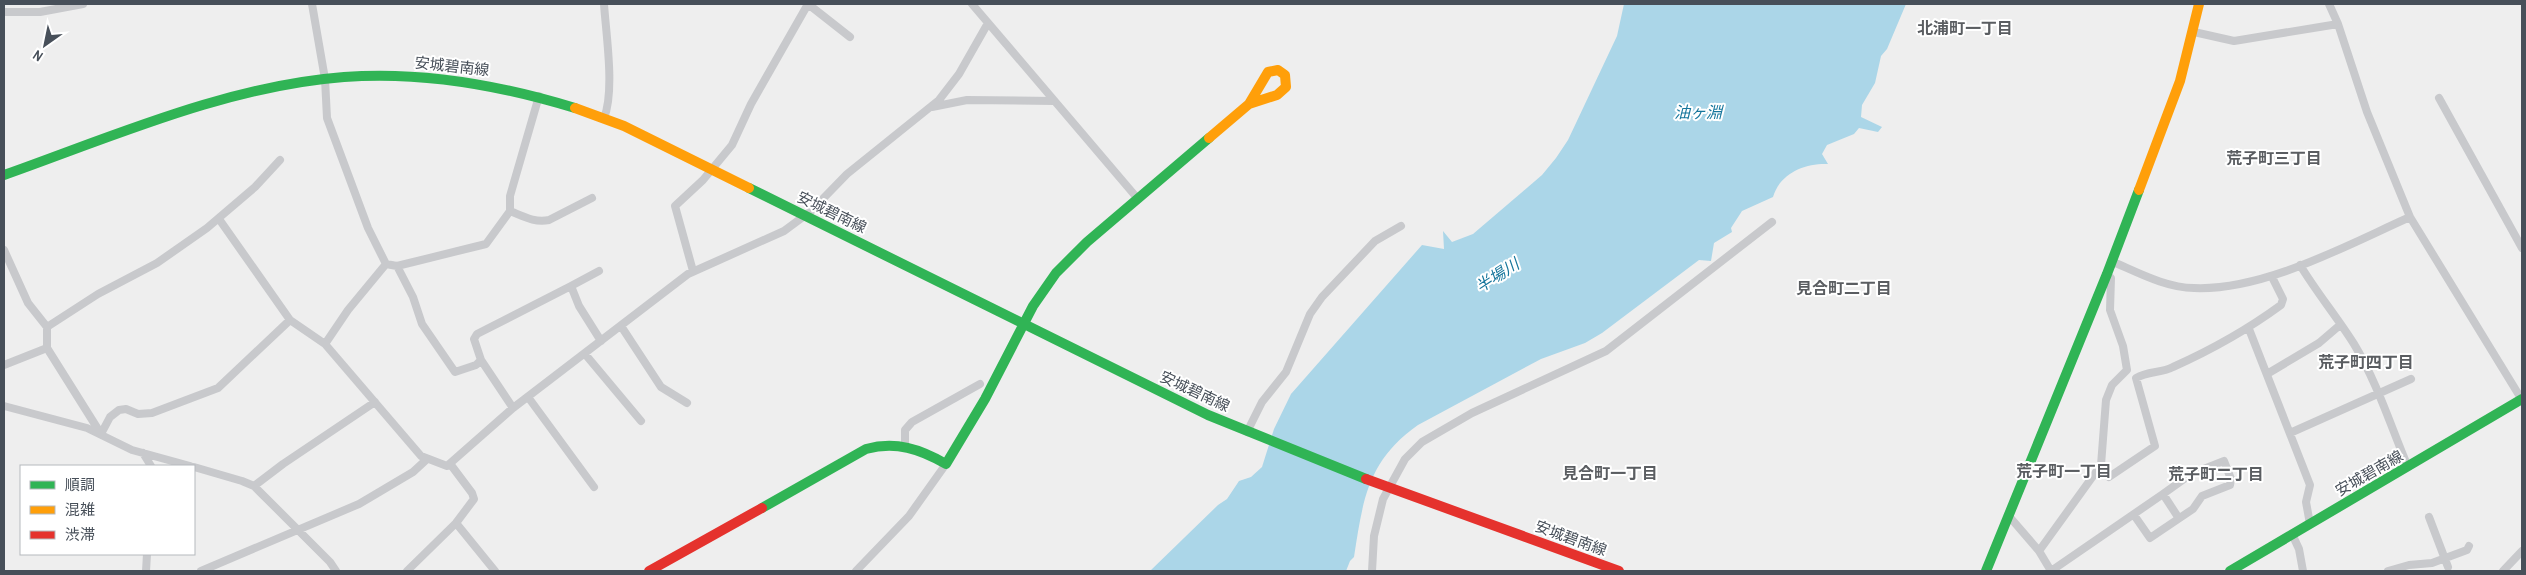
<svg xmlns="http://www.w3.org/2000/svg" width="2526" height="575" viewBox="0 0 2526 575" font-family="'Archivo Narrow','Noto Sans JP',sans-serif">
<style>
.water{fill:#abd6e8}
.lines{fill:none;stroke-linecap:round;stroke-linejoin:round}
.street{stroke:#c8c9cc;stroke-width:8}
.fast{stroke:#30b455;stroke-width:10}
.slow{stroke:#ff9f0a;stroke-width:10}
.jam{stroke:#e5322d;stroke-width:10}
.labels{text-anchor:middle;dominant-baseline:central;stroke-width:4;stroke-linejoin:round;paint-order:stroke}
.street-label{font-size:15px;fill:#474f59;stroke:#fff}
.neighbourhood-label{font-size:16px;font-weight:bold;fill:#5a5d61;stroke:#fff}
.water-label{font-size:16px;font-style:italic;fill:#16769c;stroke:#fff}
</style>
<rect width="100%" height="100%" fill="#eee"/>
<path class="water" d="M1624 4H1906L1887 49 1881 56 1875 83 1862 105 1861 117 1882 127 1878 132 1859 128 1854 134 1827 145 1822 154 1828 164C1805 163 1780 173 1773 197L1742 211 1731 228 1732 232 1714 243 1711 261 1699 260 1602 333 1585 343 1541 359 1418 425C1367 461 1363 500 1354 557L1350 561 1346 571H1150L1218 505 1227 499 1239 481 1251 477 1262 467 1274 429 1291 394 1422 245 1444 249 1443 231 1452 242 1473 234 1542 175 1556 158 1568 140 1617 36Z"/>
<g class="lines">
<path class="street" d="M312 4 325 79 327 118 368 228 386 264
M604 4C606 34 615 91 604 118
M808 4 850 37
M972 4 1138 199
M2329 4 2338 24 2367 112 2410 217 2522 400
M4 12H40L83 4
M2194 32 2234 41 2338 24
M2439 98 2522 248
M932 107 967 100 1054 101
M510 211C523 216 534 223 549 220L592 198
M219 219 290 320 325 344 421 456 447 466 513 408 688 274 784 231 811 211 847 174 939 100 959 74 988 23
M4 250 28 303 47 327V348L101 434
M2111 261C2137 272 2166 288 2194 288 2264 291 2347 245 2410 217
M386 264 397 266 486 244 510 211V196L539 96
M2300 265C2317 293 2337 317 2354 344 2377 382 2391 427 2408 467
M397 266 413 297 422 324 455 372 476 365 481 360
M693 271 675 206 703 180 732 145 751 104 808 4
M571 286 599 271
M621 326 661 387 687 403
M47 327 98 294 157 263 207 228 255 187 280 160
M2249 329 2310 485 2306 502 2310 524
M325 344 348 310 386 264
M585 354 641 421
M4 365 47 348
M2267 374 2319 343 2340 325
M528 397 594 487
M4 406 87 428 132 450 190 466
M513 408 481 360 474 339 477 334 571 286 579 306 601 341
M1247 432 1262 402 1286 372 1310 314 1322 297 1375 241 1401 226
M2290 433 2411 379
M101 434 110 417 119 410 126 409 138 414 152 413 218 388 290 320
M905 445V430L912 422 980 384
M143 453 151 466
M2101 465 2109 477 2155 446 2136 378C2147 371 2162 373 2173 367 2211 350 2247 330 2281 305L2283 299 2272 277
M194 467 242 481 254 486 330 562 336 571
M254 486 283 464 375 402
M2008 515 2039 551 2051 571
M2134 515 2150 538 2193 509 2202 496 2230 485 2231 479 2224 461 2191 474 2163 494
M2429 517 2448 567
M456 523 495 571
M2292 534 2299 549 2303 571
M2039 551 2101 465 2106 400 2112 385 2127 370 2123 346 2110 310 2111 278 2107 274
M146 571 147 554
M201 571 359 504 413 472 426 460
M407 571 456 523 474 499 472 493 451 465
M856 571 909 516 946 464
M1372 571 1374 536 1383 499 1405 459 1422 442 1472 413 1606 351 1772 222
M2051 571 2163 494 2178 517
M2388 571 2409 565 2432 563 2467 550 2469 546
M2503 571 2522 551"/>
<path class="fast" d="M4 175C114 136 227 86 344 77 423 71 500 85 575 108
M749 188 1208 415 1366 479
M762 508 866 449C896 441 920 449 946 464L985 399 1033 306 1056 273 1087 242 1209 138
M1986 571 2107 274 2139 190
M2230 571 2522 399"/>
<path class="slow" d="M575 108 624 126 749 188
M1209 138 1249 104 1268 72 1278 70 1285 75 1286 87 1277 95 1249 104
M2139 190 2180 81 2199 4"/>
<path class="jam" d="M1366 479 1619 571
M649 571 762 508"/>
</g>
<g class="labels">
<g class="street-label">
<text transform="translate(452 66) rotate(6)">安城碧南線</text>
<text transform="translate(832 212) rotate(26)">安城碧南線</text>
<text transform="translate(1195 391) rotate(25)">安城碧南線</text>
<text transform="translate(2369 473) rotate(-30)">安城碧南線</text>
<text transform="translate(1571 538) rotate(20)">安城碧南線</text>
</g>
<g class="neighbourhood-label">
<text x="1965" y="28">北浦町一丁目</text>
<text x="2274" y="158">荒子町三丁目</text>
<text x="1844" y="288">見合町二丁目</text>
<text x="2366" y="362">荒子町四丁目</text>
<text x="2064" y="471">荒子町一丁目</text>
<text x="1610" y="473">見合町一丁目</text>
<text x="2216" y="474">荒子町二丁目</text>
</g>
<g class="water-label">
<text x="1698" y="112">油ヶ淵</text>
<text transform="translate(1497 275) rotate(-33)">半場川</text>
</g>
</g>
<rect width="2526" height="575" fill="none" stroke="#474f59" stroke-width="10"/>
<rect x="20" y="465" width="175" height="90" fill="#ffffff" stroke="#b5b9bd"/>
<rect x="30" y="481" width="25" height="8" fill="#30b455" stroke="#b5b9bd"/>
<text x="65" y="490" font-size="15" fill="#474f59">順調</text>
<rect x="30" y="506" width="25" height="8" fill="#ff9f0a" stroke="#b5b9bd"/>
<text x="65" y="515" font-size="15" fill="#474f59">混雑</text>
<rect x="30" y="531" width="25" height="8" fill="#e5322d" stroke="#b5b9bd"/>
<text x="65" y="540" font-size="15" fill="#474f59">渋滞</text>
<g transform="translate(45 45) rotate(213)" stroke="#ffffff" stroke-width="4" paint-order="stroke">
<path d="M0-4L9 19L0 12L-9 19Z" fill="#474f59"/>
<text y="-8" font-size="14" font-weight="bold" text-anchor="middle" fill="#474f59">N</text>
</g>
</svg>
